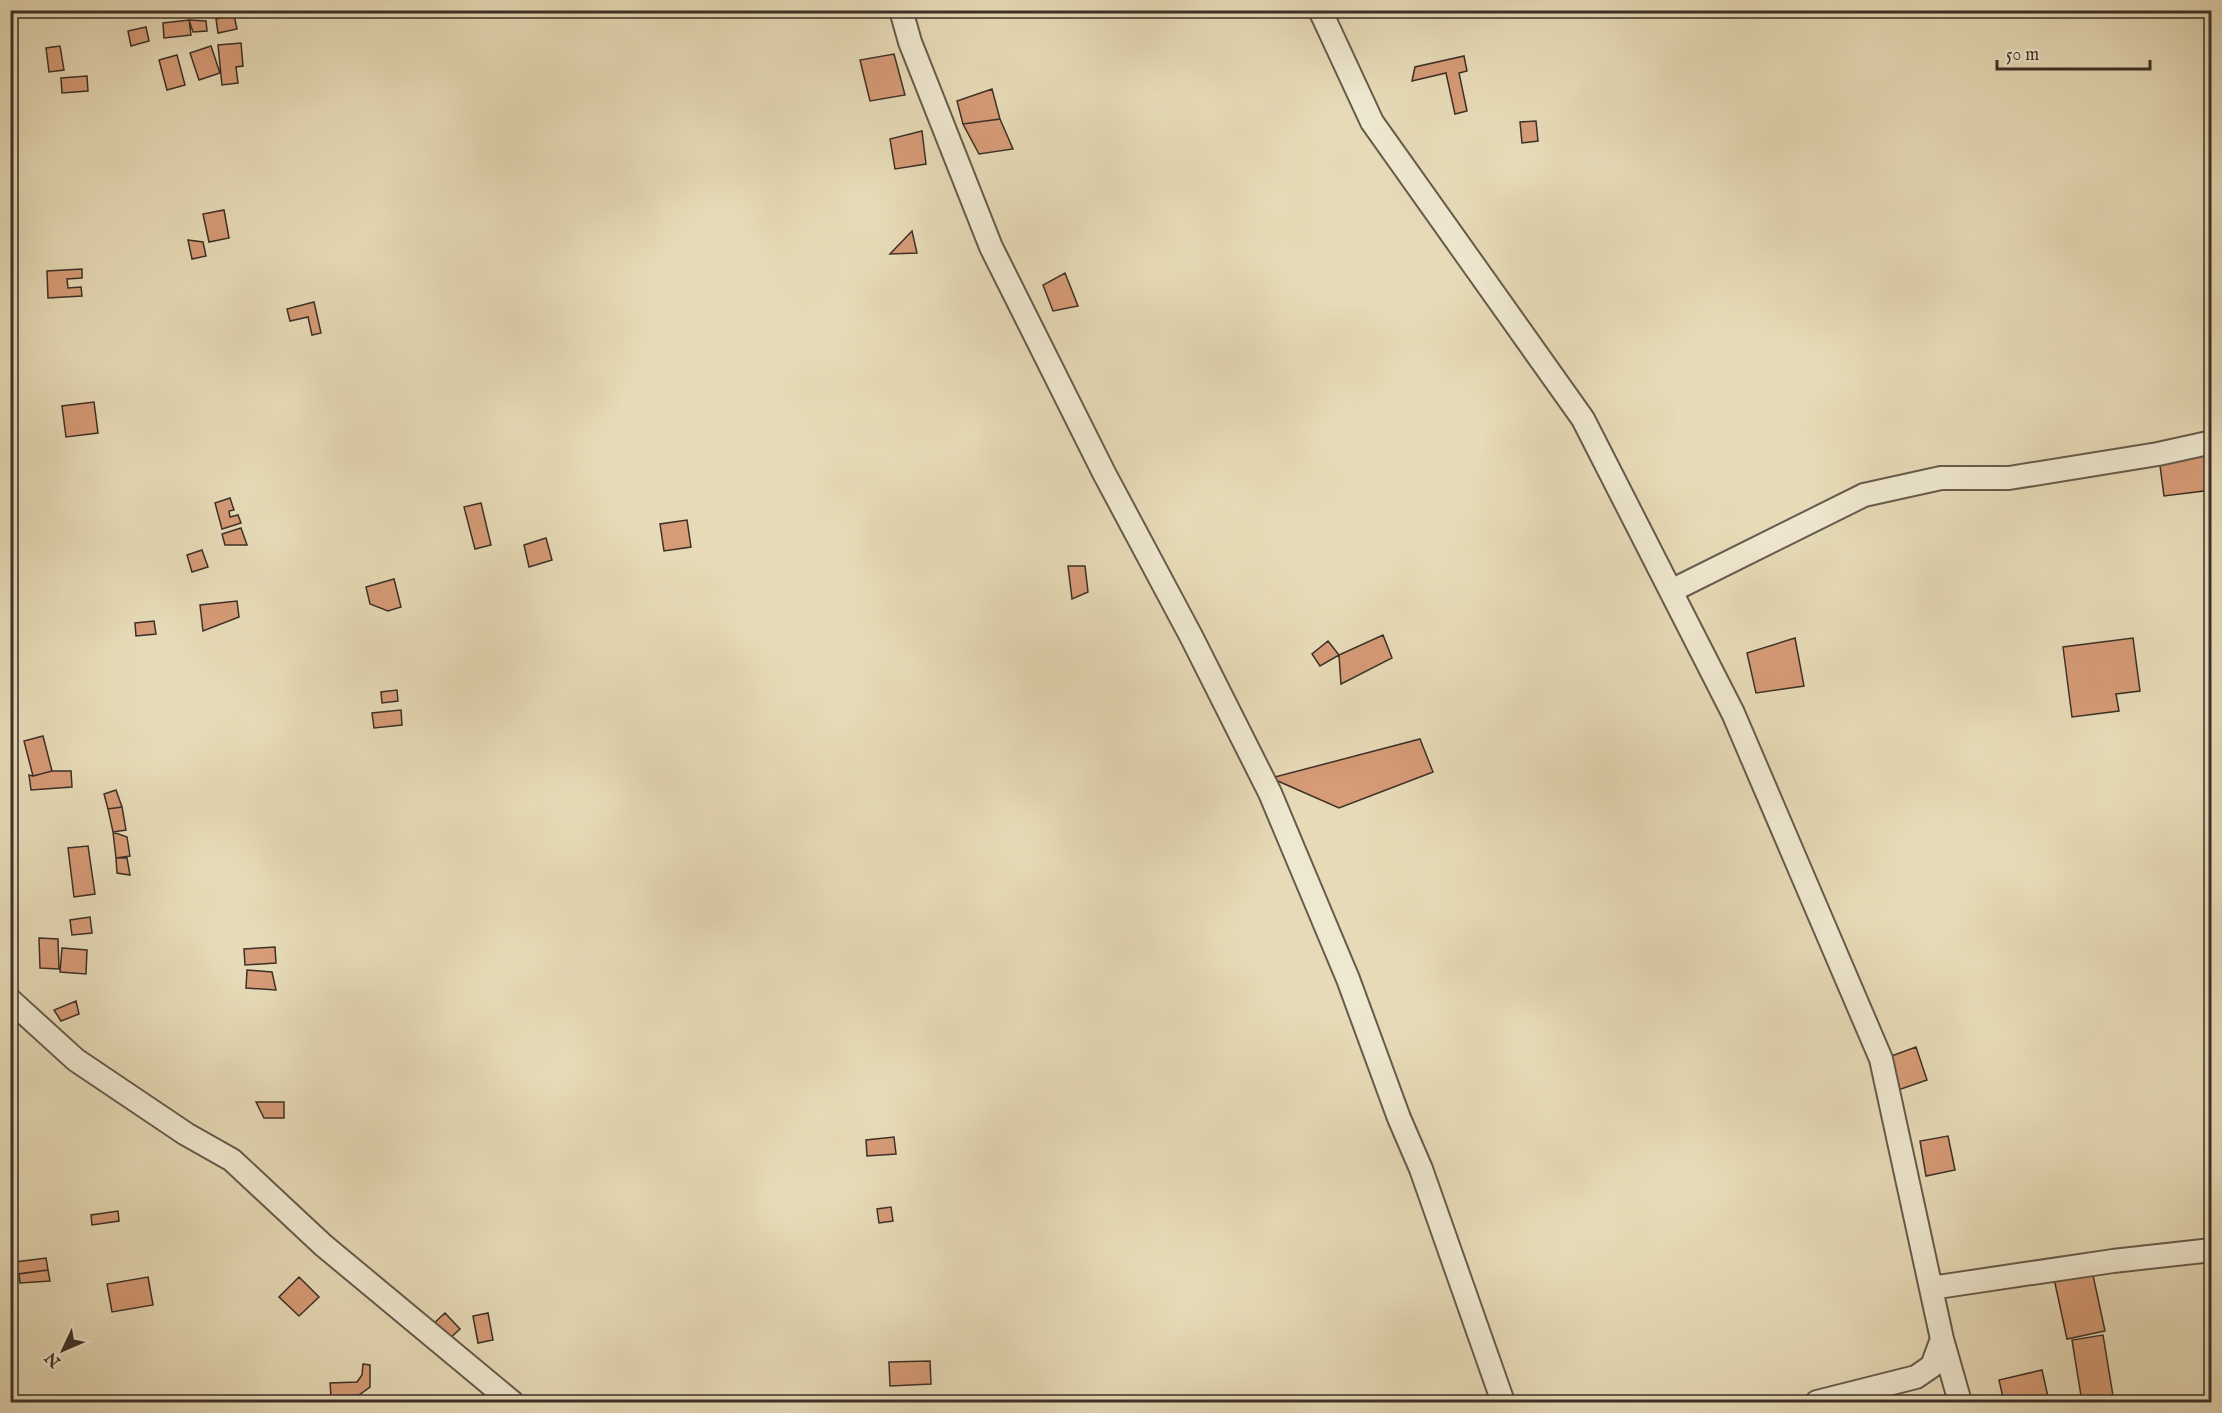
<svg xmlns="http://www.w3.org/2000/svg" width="2222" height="1413" viewBox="0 0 2222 1413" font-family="'IM FELL English',serif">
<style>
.building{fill:#d69b77;stroke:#3c3028;stroke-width:1.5}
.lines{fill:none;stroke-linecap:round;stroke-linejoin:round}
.minor-casing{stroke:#675b4c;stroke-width:26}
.minor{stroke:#efe8d0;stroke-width:22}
</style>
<rect width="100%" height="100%" fill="#e7dbb7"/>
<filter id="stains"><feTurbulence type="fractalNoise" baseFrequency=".00333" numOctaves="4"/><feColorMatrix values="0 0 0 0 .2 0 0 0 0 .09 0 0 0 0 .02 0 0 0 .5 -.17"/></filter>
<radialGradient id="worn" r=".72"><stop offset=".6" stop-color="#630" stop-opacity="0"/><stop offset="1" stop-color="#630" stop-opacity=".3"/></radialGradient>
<path class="building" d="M234 15 237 29 218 33 216 19Z
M189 20 191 35 164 38 163 23Z
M189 20 206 21 207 31 193 32Z
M146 27 149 41 131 46 128 31Z
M241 43 243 66 236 67 238 83 222 85 218 45Z
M60 46 64 70 49 72 46 48Z
M211 46 220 73 199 80 190 53Z
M894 54 905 95 870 101 860 60Z
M177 55 185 85 167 90 159 60Z
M1464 56 1467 71 1459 73 1467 111 1455 114 1446 73 1412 81 1415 67Z
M87 76 88 91 62 93 61 78Z
M992 89 1000 119 963 124 957 101Z
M1000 119 1013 149 979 154 963 124Z
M1536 121 1538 141 1522 143 1520 122Z
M922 131 926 164 895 169 890 139Z
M224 210 229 238 209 242 203 214Z
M912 231 917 253 890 254Z
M188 240 203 242 206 256 192 259Z
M82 269V278L67 279 68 288 81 287 82 296 48 298 47 271Z
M1065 273 1078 306 1053 311 1043 285Z
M314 302 321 333 312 335 308 317 290 321 287 309Z
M94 402 98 433 66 437 62 406Z
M2212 452V490L2164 496 2159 458Z
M230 498 234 510 229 511 230 517 238 515 241 523 222 529 215 503Z
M481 503 491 545 475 549 464 507Z
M687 520 691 547 664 551 660 524Z
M241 528 247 545H225L222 534Z
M546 538 552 560 529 567 524 545Z
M202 550 208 567 192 572 187 555Z
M1068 566H1085L1088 592 1072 599Z
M394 579 401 607 388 611 370 604 366 587Z
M237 601 239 617 203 631 200 605Z
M154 621 156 634 136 636 135 623Z
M1383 635 1392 658 1341 684 1339 655Z
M1795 638 1804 686 1756 693 1747 653Z
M2133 638 2140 691 2116 694 2119 711 2072 717 2063 647Z
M1328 641 1339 655 1320 666 1312 654Z
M397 690 398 701 382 703 381 692Z
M401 710 402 725 374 728 372 713Z
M43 736 52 771 33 776 24 741Z
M1420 739 1433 772 1339 808 1271 778Z
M52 771H71L72 787 31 790 29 775 33 776Z
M116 790 122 807 108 809 104 794Z
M122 807 126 830 113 832 108 809Z
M113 832 127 837 130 856 116 858Z
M88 846 95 894 74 897 68 848Z
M116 858H127L130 875 117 873Z
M90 917 92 933 72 935 70 920Z
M39 938 58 939 59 969 40 968Z
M275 947 276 963 245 965 244 949Z
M62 948 87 950 86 974 60 972Z
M247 970 272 972 276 990 246 988Z
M76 1001 79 1014 61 1021 54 1010Z
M1916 1047 1927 1080 1898 1090 1886 1058Z
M256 1102H284V1118H264Z
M1948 1136 1955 1170 1926 1176 1920 1141Z
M894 1137 896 1154 867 1156 866 1140Z
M891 1207 893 1221 879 1223 877 1209Z
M118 1211 119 1221 92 1225 91 1215Z
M46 1258 48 1270 17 1274 15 1262Z
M2091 1266 2105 1331 2067 1339 2053 1274Z
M48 1270 50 1281 20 1283 19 1274Z
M148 1277 153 1305 112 1312 107 1284Z
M299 1277 319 1297 299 1316 279 1297Z
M445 1313 460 1329 448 1340 433 1324Z
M488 1313 493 1340 478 1343 473 1316Z
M2103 1335 2114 1402H2082L2072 1340Z
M930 1361 931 1384 890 1386 889 1362Z
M363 1364 370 1365V1387L359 1395 331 1396 330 1383 357 1382 362 1375Z
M2042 1370 2049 1401 2004 1402 1999 1380Z"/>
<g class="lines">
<g class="minor-casing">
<path id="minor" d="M901 10 910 42 991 247 1104 473 1191 636 1270 793 1348 979 1399 1118 1421 1169 1503 1402
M1320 10 1372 122 1583 419 1733 713 1881 1059 1942 1339 1960 1402
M1671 591 1864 495 1941 478H2009L2158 454 2208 443 2212 445
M10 1000 76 1060 186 1134 232 1160 323 1245 512 1402
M1931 1288 2113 1261 2212 1250
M1817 1402 1916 1377 1932 1366 1942 1339"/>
</g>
<use href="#minor" class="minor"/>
</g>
<rect width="2222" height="1413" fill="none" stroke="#e7dbb7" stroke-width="36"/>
<rect x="12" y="12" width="2198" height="1389" fill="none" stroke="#3c3028" stroke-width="3"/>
<rect x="18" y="18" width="2186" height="1377" fill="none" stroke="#3c3028" stroke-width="1.5"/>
<g transform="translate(63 1350) rotate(226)" stroke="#efe8d0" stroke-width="4.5" paint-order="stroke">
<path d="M0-4.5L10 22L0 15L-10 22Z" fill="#3c3028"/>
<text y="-9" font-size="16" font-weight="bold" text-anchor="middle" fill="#3c3028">N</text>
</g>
<path d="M1997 60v9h153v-9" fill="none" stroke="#3c3028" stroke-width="3"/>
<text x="2006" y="60" font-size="18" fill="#3c3028" stroke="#efe8d0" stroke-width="4.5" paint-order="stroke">50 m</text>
<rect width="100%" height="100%" filter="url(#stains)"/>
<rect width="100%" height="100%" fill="url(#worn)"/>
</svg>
